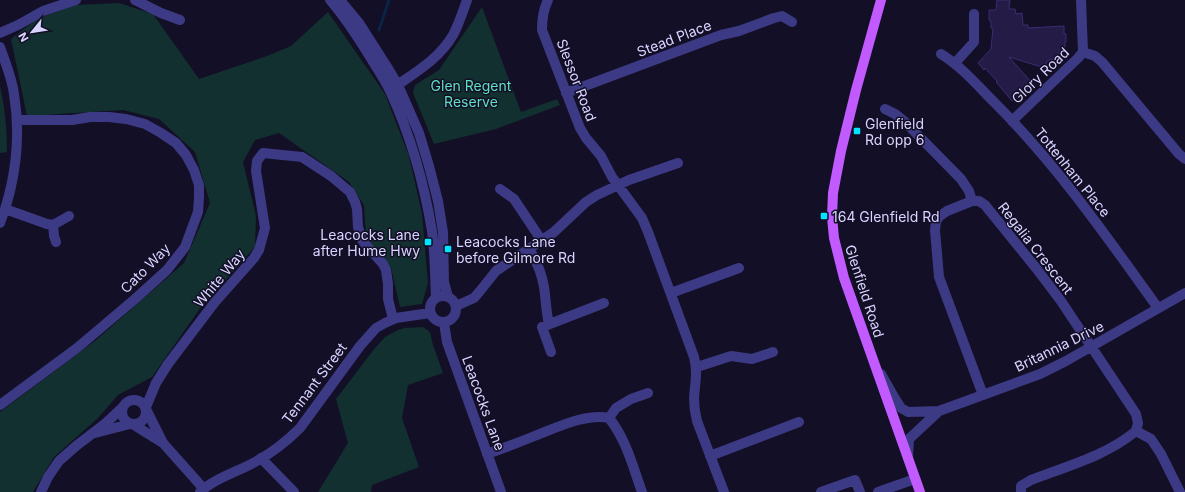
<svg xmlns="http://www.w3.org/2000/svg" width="1185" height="492" viewBox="0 0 1185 492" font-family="Inter,sans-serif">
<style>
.green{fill:#12302f}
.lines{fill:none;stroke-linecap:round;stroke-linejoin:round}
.stream{stroke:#0c2248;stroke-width:3}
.building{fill:#241b47;stroke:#3b2d73}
.minor{stroke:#3d3a85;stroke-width:10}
.major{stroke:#c25bff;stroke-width:10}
.poi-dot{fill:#00e5ff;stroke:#130f26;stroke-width:1.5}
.labels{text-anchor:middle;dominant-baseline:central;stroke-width:3;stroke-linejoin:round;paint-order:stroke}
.street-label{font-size:14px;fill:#d9d4ff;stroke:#130f26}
.park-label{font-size:14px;fill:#5fe0c0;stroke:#130f26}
.poi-label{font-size:14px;fill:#d9d4ff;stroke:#130f26;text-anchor:start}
</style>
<rect width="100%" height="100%" fill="#130f26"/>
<path class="green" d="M119 3 153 14 199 79 267 56 291 46 328 12 385 94 409 156 422 214 428 283 422 304 400 307 391 268 366 237 364 205 349 182 279 133 255 140 243 162 256 216 255 247 201 307 152 377 118 395 98 418 54 457 33 492H0V412L96 340 184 263 210 203 195 152 159 119 123 110 27 116 11 39 37 19 75 5Z
M482 7 521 112 557 99 560 105 496 129 434 144 413 93 415 85 439 70Z
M0 86C5 109 7 128 7 152L0 153Z
M423 327 430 332 433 345 443 373 408 385 402 418 419 467 372 485 371 492H318L348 443 336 399 375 348 385 337 398 330 405 328Z"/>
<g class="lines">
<path class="stream" d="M379 30 389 0"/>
</g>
<path class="building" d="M997 0H1010L1009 9H1015L1016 14 1022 13 1023 25H1028V28L1064 26V34H1066V42H1065V47H1061L1057 57 1055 56 1053 60 1050 59V61H1047L1045 68 1009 57 1033 84 1015 101 1014 100 1012 101 1007 95 996 82 997 81 985 68 984 70 978 63 991 49 993 28H991V21L989 20V10H996Z"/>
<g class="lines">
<path class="minor" d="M135 0 161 13 180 20
M330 0C346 18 359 39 372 60 378 70 385 80 390 91 411 136 424 183 432 231 435 253 435 276 436 298
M340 0 359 23 389 70 398 85 419 133 429 166 438 201 443 232 444 282 448 297
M548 0C543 10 542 19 542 30L580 128 586 138 601 156 612 177 642 218 648 232 694 357C698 372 695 383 694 398 694 406 695 413 697 421L724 492
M0 33 18 25 43 11 76 0
M0 47C5 62 12 78 14 94 21 136 16 182 0 223
M1083 52 1095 56 1102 62 1179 154 1185 159
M941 54C962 67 978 86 995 103 1057 165 1107 237 1158 308
M955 63 974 42V14
M393 88C416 72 439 59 453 35 459 24 463 11 467 0
M566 93 721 35 739 31 774 18 782 16 792 22
M885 109 895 114 905 122 961 179 969 191 972 201
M1012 121 1078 58 1083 52 1081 0
M500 189 514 199 542 241
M5 209 47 224 53 225 69 216
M53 225 54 236 56 242
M529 249C536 260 542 275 544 287 546 300 546 312 549 324
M671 293 739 268
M430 309a13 13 0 1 1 26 0a13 13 0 1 1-26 0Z
M456 306 474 298 480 291 496 271 554 232 586 202 597 195 629 180 678 163
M444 323 447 342 501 492
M551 352 542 327 604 303
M697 367 731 356 752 359 773 352
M881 374 894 397 901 408 908 412 939 411 1040 374 1066 361 1185 293
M983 395 939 277 935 230 936 221 940 216 947 211 972 201H979L985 205 1036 268 1061 301 1136 414 1138 423 1136 431C1106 456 1067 466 1031 480L1021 486V492
M122 412a12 12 0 1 1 24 0a12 12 0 1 1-24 0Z
M0 405 77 348 135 299 167 270 185 247 198 212 199 198V185L194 170 186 155 176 143 161 133 145 124 126 119 109 117H90L72 120H17
M146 407 156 383 168 364 215 302 254 258 259 250 265 228 256 171 257 161 263 153 302 157 331 176 350 192 355 202 357 209 358 227 362 240 367 246 383 264 386 270 388 284V299L393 319
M147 411 163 443
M609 418C626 439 633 467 642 492
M609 418 616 408 631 399 648 393
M134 425 163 443 204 489
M1136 431 1151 439 1161 454 1180 492
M95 433 130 424
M487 454C504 448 520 442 537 435 558 427 587 413 609 418
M710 456 799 422
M908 457 909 439 939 411
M261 458 294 492
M41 492 48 477 59 461 76 446 106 423 123 407
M200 492C215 478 237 472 255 462 272 453 286 442 300 428L360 346 376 328 385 323 396 318 430 313
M821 492 855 480 860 492
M878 492 915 479"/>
<path class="major" d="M881 0 856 90 841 151 833 193 832 217 834 238 844 278 920 492"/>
</g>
<g class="poi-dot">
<rect x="853" y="127" width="8" height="8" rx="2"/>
<rect x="820" y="212" width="8" height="8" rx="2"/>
<rect x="424" y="238" width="8" height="8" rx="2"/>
<rect x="444" y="245" width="8" height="8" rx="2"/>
</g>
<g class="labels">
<g class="street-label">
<text transform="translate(674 38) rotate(-21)">Stead Place</text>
<text transform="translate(1040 75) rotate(-44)">Glory Road</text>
<text transform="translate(577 80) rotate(69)">Slessor Road</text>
<text transform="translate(1073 172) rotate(51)">Tottenham Place</text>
<text transform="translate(1036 248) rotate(52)">Regalia Crescent</text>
<text transform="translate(145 268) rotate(-45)">Cato Way</text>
<text transform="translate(219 278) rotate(-50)">White Way</text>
<text transform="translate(865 291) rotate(72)">Glenfield Road</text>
<text transform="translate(1059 346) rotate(-26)">Britannia Drive</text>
<text transform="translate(314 383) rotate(-53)">Tennant Street</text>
<text transform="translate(484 403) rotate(70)">Leacocks Lane</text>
</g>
<g class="park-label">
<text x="471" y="85">Glen Regent<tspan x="471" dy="16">Reserve</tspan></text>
</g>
<g class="poi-label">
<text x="865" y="123">Glenfield<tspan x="865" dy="16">Rd opp 6</tspan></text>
<text x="832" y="216">164 Glenfield Rd</text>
<text x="420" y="234" text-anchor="end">Leacocks Lane<tspan x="420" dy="16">after Hume Hwy</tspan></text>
<text x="456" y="241">Leacocks Lane<tspan x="456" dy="16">before Gilmore Rd</tspan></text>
</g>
</g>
<g transform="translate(32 32) rotate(240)" stroke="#130f26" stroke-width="3" paint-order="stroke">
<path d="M0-3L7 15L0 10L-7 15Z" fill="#d9d4ff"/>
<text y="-6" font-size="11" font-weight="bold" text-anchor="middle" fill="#d9d4ff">N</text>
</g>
</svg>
